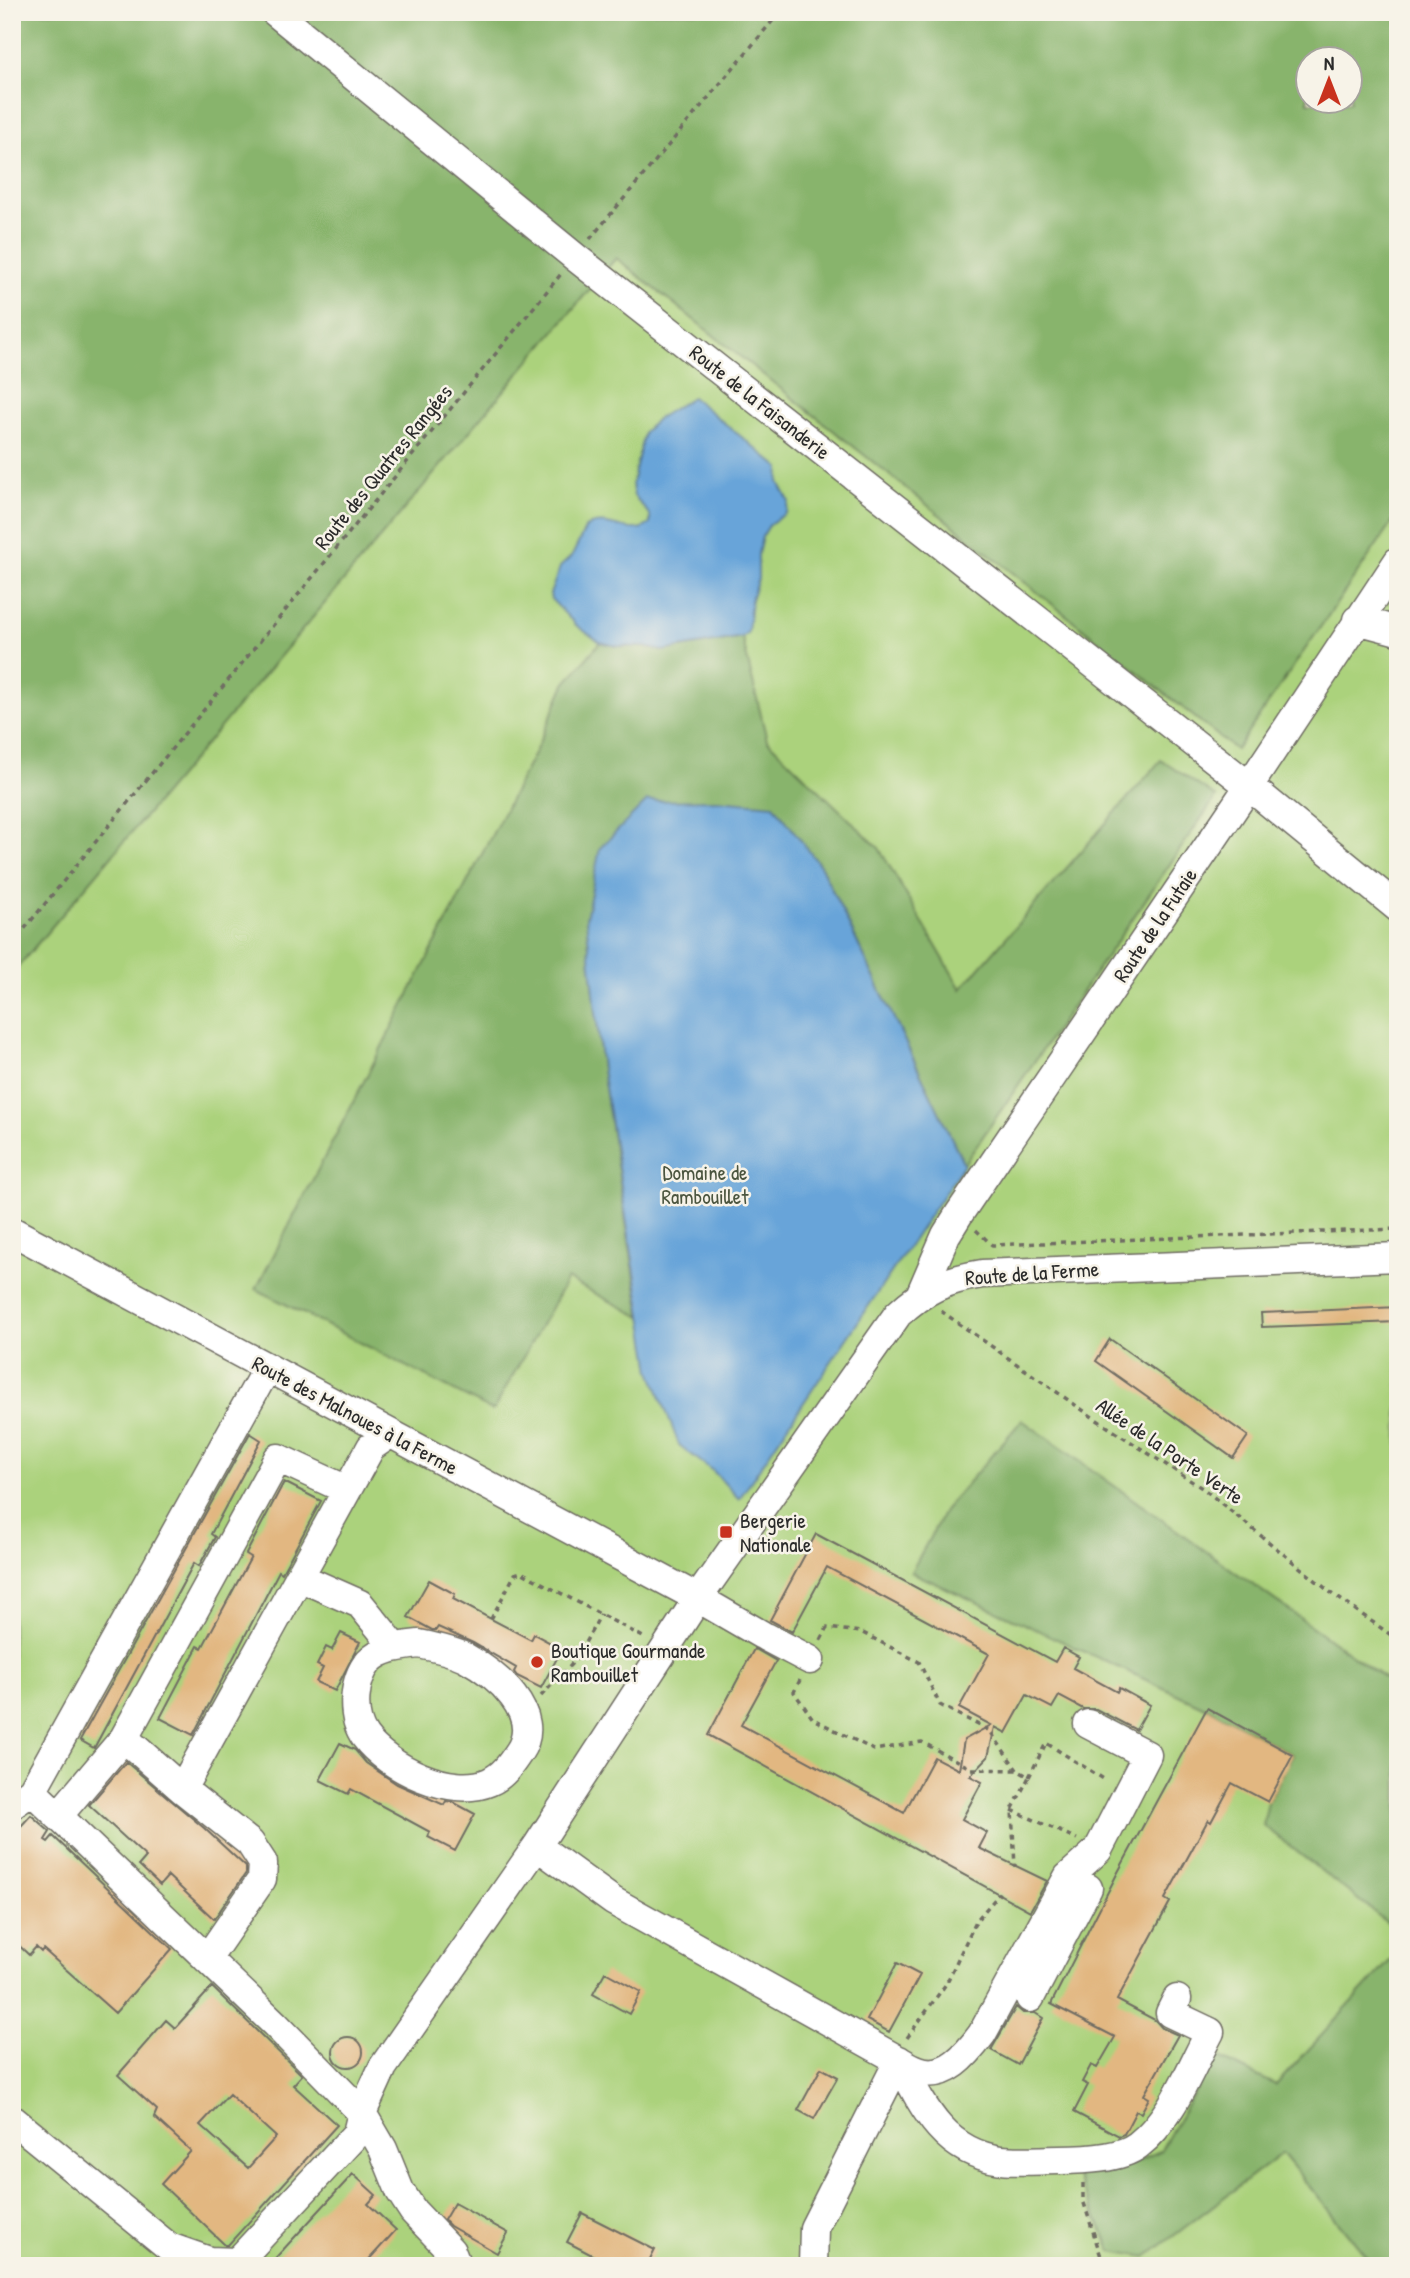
<svg xmlns="http://www.w3.org/2000/svg" width="1410" height="2278" viewBox="0 0 1410 2278" font-family="'Patrick Hand',sans-serif">
<style>
.green{fill:#abd27c;stroke:#6b7e54;stroke-width:2;fill-rule:evenodd}
.forest{fill:#88b46c;stroke:#5a704c;stroke-width:2;fill-rule:evenodd}
.water{fill:#68a4d9;stroke:#4a6882;stroke-width:2}
.building{fill:#e2b781;fill-rule:evenodd}
.lines{fill:none;stroke-linecap:round;stroke-linejoin:round}
.minor-casing{stroke:#706d64;stroke-width:31}
.path{stroke:#706d64;stroke-width:3.5;stroke-dasharray:5 5;stroke-linecap:butt}
.minor{stroke:#fff;stroke-width:28}
.poi-dot{fill:#c8321e;stroke:#f7f3e8;stroke-width:2.5}
.labels{text-anchor:middle;dominant-baseline:central;stroke-width:5;stroke-linejoin:round;paint-order:stroke}
.street-label{font-size:21px;fill:#2b2b2b;stroke:#f7f3e8}
.park-label{font-size:21px;fill:#4b553f;stroke:#f7f3e8}
.poi-label{font-size:21px;fill:#2b2b2b;stroke:#f7f3e8;text-anchor:start}
</style>
<rect width="100%" height="100%" fill="#f7f3e8"/>
<filter id="ink" filterUnits="userSpaceOnUse"><feTurbulence type="fractalNoise" baseFrequency=".0143" numOctaves="2"/><feDisplacementMap in="SourceGraphic" scale="14" xChannelSelector="R" yChannelSelector="G"/><feConvolveMatrix kernelMatrix="1 2 1 2 8 2 1 2 1" color-interpolation-filters="sRGB"/></filter>
<filter id="wash" filterUnits="userSpaceOnUse"><feTurbulence type="fractalNoise" baseFrequency=".00686" numOctaves="4" result="noise"/><feDisplacementMap in="SourceGraphic" scale="28" xChannelSelector="R" yChannelSelector="G"/><feGaussianBlur stdDeviation="1.57" result="paint"/><feColorMatrix in="noise" values="0 0 0 0 0 0 0 0 0 0 0 0 0 0 0 0 0 1.4 0 .05"/><feComposite in="paint" operator="in"/></filter>
<g filter="url(#wash)">
<rect width="100%" height="100%" fill="#f0e8cf"/>
<path class="green" d="M12 12H1398V2266H12ZM1308 60H1350V102H1308Z"/>
<path class="forest" d="M12 12H1398V514L1236 750 616 258 12 974ZM1308 60H1350V102H1308Z
M742 637 767 740 879 848 961 989 1161 760 1216 797 964 1164 821 867 774 805 586 918 602 1069 641 1317 567 1279 493 1411 256 1289 535 752 565 684 600 642 617 646 645 647 663 651Z
M1022 1420 1398 1688V1931L1263 1825 1268 1802 1293 1755 1207 1708 911 1572 946 1508Z
M1398 1952V2257L1383 2266H1374L1282 2153 1146 2257 1112 2251 1075 2172 1101 2173 1133 2163 1160 2151 1216 2056 1276 2085Z"/>
<path class="water" d="M692 397 780 468 779 482 789 501 786 513 770 524 762 537 758 554V579L751 599 748 632 742 637 663 651 645 647 617 646 600 642 577 626 551 599 550 594 560 567 572 556 586 527C608 515 630 539 650 524V515L634 496 632 484 644 432 658 418Z
M717 800 774 805 821 867 964 1164 739 1499 714 1472 679 1445 651 1371 602 1069 586 918 600 848 647 801Z"/>
<g id="blocks">
<path class="building" d="M1398 1307V1322L1262 1327 1261 1313Z
M1110 1339 1248 1436 1233 1458 1096 1361Z
M250 1433 261 1440 211 1534 215 1537 199 1566 194 1563 94 1748 80 1740Z
M284 1482 321 1501 282 1573 279 1571 193 1735 160 1718 198 1646 202 1648 251 1557 246 1554Z
M816 1534 1055 1662 1063 1648 1079 1657 1073 1668 1117 1692 1119 1688 1150 1705 1136 1730 1096 1709H1083L1059 1696 1052 1708 1027 1695 1006 1733 995 1727 988 1757 970 1776 982 1782 962 1819 987 1833 979 1848 1047 1881 1030 1911 708 1735 754 1649 757 1650 776 1661 741 1725 904 1813 934 1757 959 1770 964 1740 991 1725 959 1708 989 1654 827 1567 792 1632 770 1620Z
M429 1580 455 1594 453 1599 531 1640 534 1634 562 1649 541 1688 517 1676 514 1672 516 1668 473 1643 438 1627 436 1630H432L408 1617Z
M341 1633 360 1642 335 1691 316 1682 323 1668 317 1665 326 1647 332 1650Z
M1207 1708 1293 1755 1268 1802 1232 1783 1211 1822 1208 1820 1165 1899 1170 1902 1117 2000 1155 2020 1162 2028 1178 2035 1144 2095 1149 2098 1141 2113 1136 2111 1124 2134 1119 2136 1074 2112 1088 2085 1082 2082 1091 2065 1097 2068 1115 2037 1051 2004 1117 1874Z
M340 1743 355 1750 366 1763 397 1784 444 1805 446 1801 453 1802 475 1814 455 1851 428 1837 430 1832 351 1789 348 1794 320 1780Z
M126 1762 204 1828 246 1867V1873L214 1919 168 1876 160 1885 139 1865 146 1857 89 1805Z
M31 1815 50 1832 45 1840 48 1842 53 1836 172 1949 115 2013 43 1949 41 1952 36 1947 29 1955 12 1939V1836Z
M897 1963 920 1975 889 2032 867 2020Z
M605 1972 641 1992 629 2014 593 1994Z
M212 1987 302 2075 293 2085 337 2125 228 2245H225L161 2184 191 2151 154 2117 157 2110 118 2075 166 2020 175 2028ZM229 2094 276 2137 248 2168 200 2125Z
M1016 2007 1023 2013H1035L1043 2018 1018 2065 991 2050Z
M333 2052a15 15 0 1 1 30 0a15 15 0 1 1-30 0Z
M821 2068 838 2077 814 2119 798 2110Z
M353 2174 376 2195 368 2204 396 2230 363 2266H268Z
M454 2203 508 2233 497 2253 450 2226 444 2220Z
M582 2213 655 2250 647 2266H613L567 2242Z"/>
</g>
</g>
<g filter="url(#ink)">
<use href="#blocks" fill-opacity="0" stroke="#706d64" stroke-width="2"/>
<g class="lines">
<g class="minor-casing">
<path id="minor" d="M275 12 575 257 1249 786 1398 908
M1357 620 1398 631
M12 1231 698 1598 762 1635
M921 1293 946 1235 959 1214 1249 786 1398 561
M299 1577 360 1604 395 1647
M766 1637 810 1660
M419 1644C434 1647 450 1650 465 1657 495 1673 545 1714 519 1752 511 1764 503 1776 489 1782 451 1798 388 1768 365 1737 350 1716 353 1680 369 1661 381 1648 402 1646 419 1644Z
M124 1738 182 1789
M12 1805 32 1791 267 1368
M58 1816 124 1738 278 1458 347 1490
M537 1846 613 1901 893 2057C901 2061 909 2067 918 2070 946 2081 968 2053 982 2034L1068 1877 1098 1850 1147 1755 1088 1724
M207 1959 262 1879 263 1863 250 1843 182 1789 371 1447 390 1434
M1030 1998 1088 1888 1068 1877
M899 2060C923 2107 943 2152 1001 2160 1020 2162 1041 2160 1060 2160 1082 2160 1120 2159 1138 2145 1171 2120 1190 2069 1210 2032L1170 2013 1177 1999
M12 2119 169 2247 209 2261 237 2262 357 2133 362 2113 275 2024 32 1791
M457 2266 451 2251 413 2211 400 2191 383 2149 362 2113 383 2067 537 1846 698 1598 898 1314C925 1289 945 1280 982 1274L1398 1257
M813 2266 814 2228 899 2060"/>
</g>
<path class="path" d="M590 239 780 12
M12 944 561 274
M976 1230 992 1245 1398 1229
M941 1311 1094 1418 1205 1490 1330 1592 1398 1640
M491 1619 515 1574 521 1572 645 1638
M821 1640 827 1628 861 1632 919 1662 940 1705 990 1731 1017 1770
M800 1680 794 1692 813 1719 874 1750 922 1742 972 1769 1017 1770 1029 1777 1012 1810 1015 1867
M541 1696 576 1659 601 1614
M1029 1777 1046 1743 1107 1781
M1012 1810 1077 1839
M907 2038 946 1984 976 1921 1000 1893
M1083 2183V2200L1104 2266"/>
<use href="#minor" class="minor"/>
</g>
</g>
<g class="poi-dot">
<rect x="719" y="1525" width="14" height="14" rx="3.5"/>
<circle cx="537" cy="1662" r="7"/>
</g>
<g class="labels">
<g class="street-label">
<text transform="translate(760 402) rotate(38)">Route de la Faisanderie</text>
<text transform="translate(383 467) rotate(-51)">Route des Quatres Rangées</text>
<text transform="translate(1155 925) rotate(-56)">Route de la Futaie</text>
<text transform="translate(1032 1273) rotate(-4)">Route de la Ferme</text>
<text transform="translate(355 1415) rotate(28)">Route des Malnoues à la Ferme</text>
<text transform="translate(1170 1451) rotate(34)">Allée de la Porte Verte</text>
</g>
<g class="park-label">
<text x="705" y="1172">Domaine de<tspan x="705" dy="24">Rambouillet</tspan></text>
</g>
<g class="poi-label">
<text x="740" y="1520">Bergerie<tspan x="740" dy="24">Nationale</tspan></text>
<text x="551" y="1650">Boutique Gourmande<tspan x="551" dy="24">Rambouillet</tspan></text>
</g>
</g>
<rect width="1410" height="2278" fill="none" stroke="#f7f3e8" stroke-width="42"/>
<g transform="translate(1329 80)"><circle r="33" fill="#f7f3e8" stroke="#a5a39c" stroke-width="2"/>
<path d="M0-5L12 26L0 18L-12 26Z" fill="#c8321e"/>
<text y="-10" font-size="19" font-weight="bold" text-anchor="middle" fill="#2b2b2b">N</text>
</g>
</svg>
